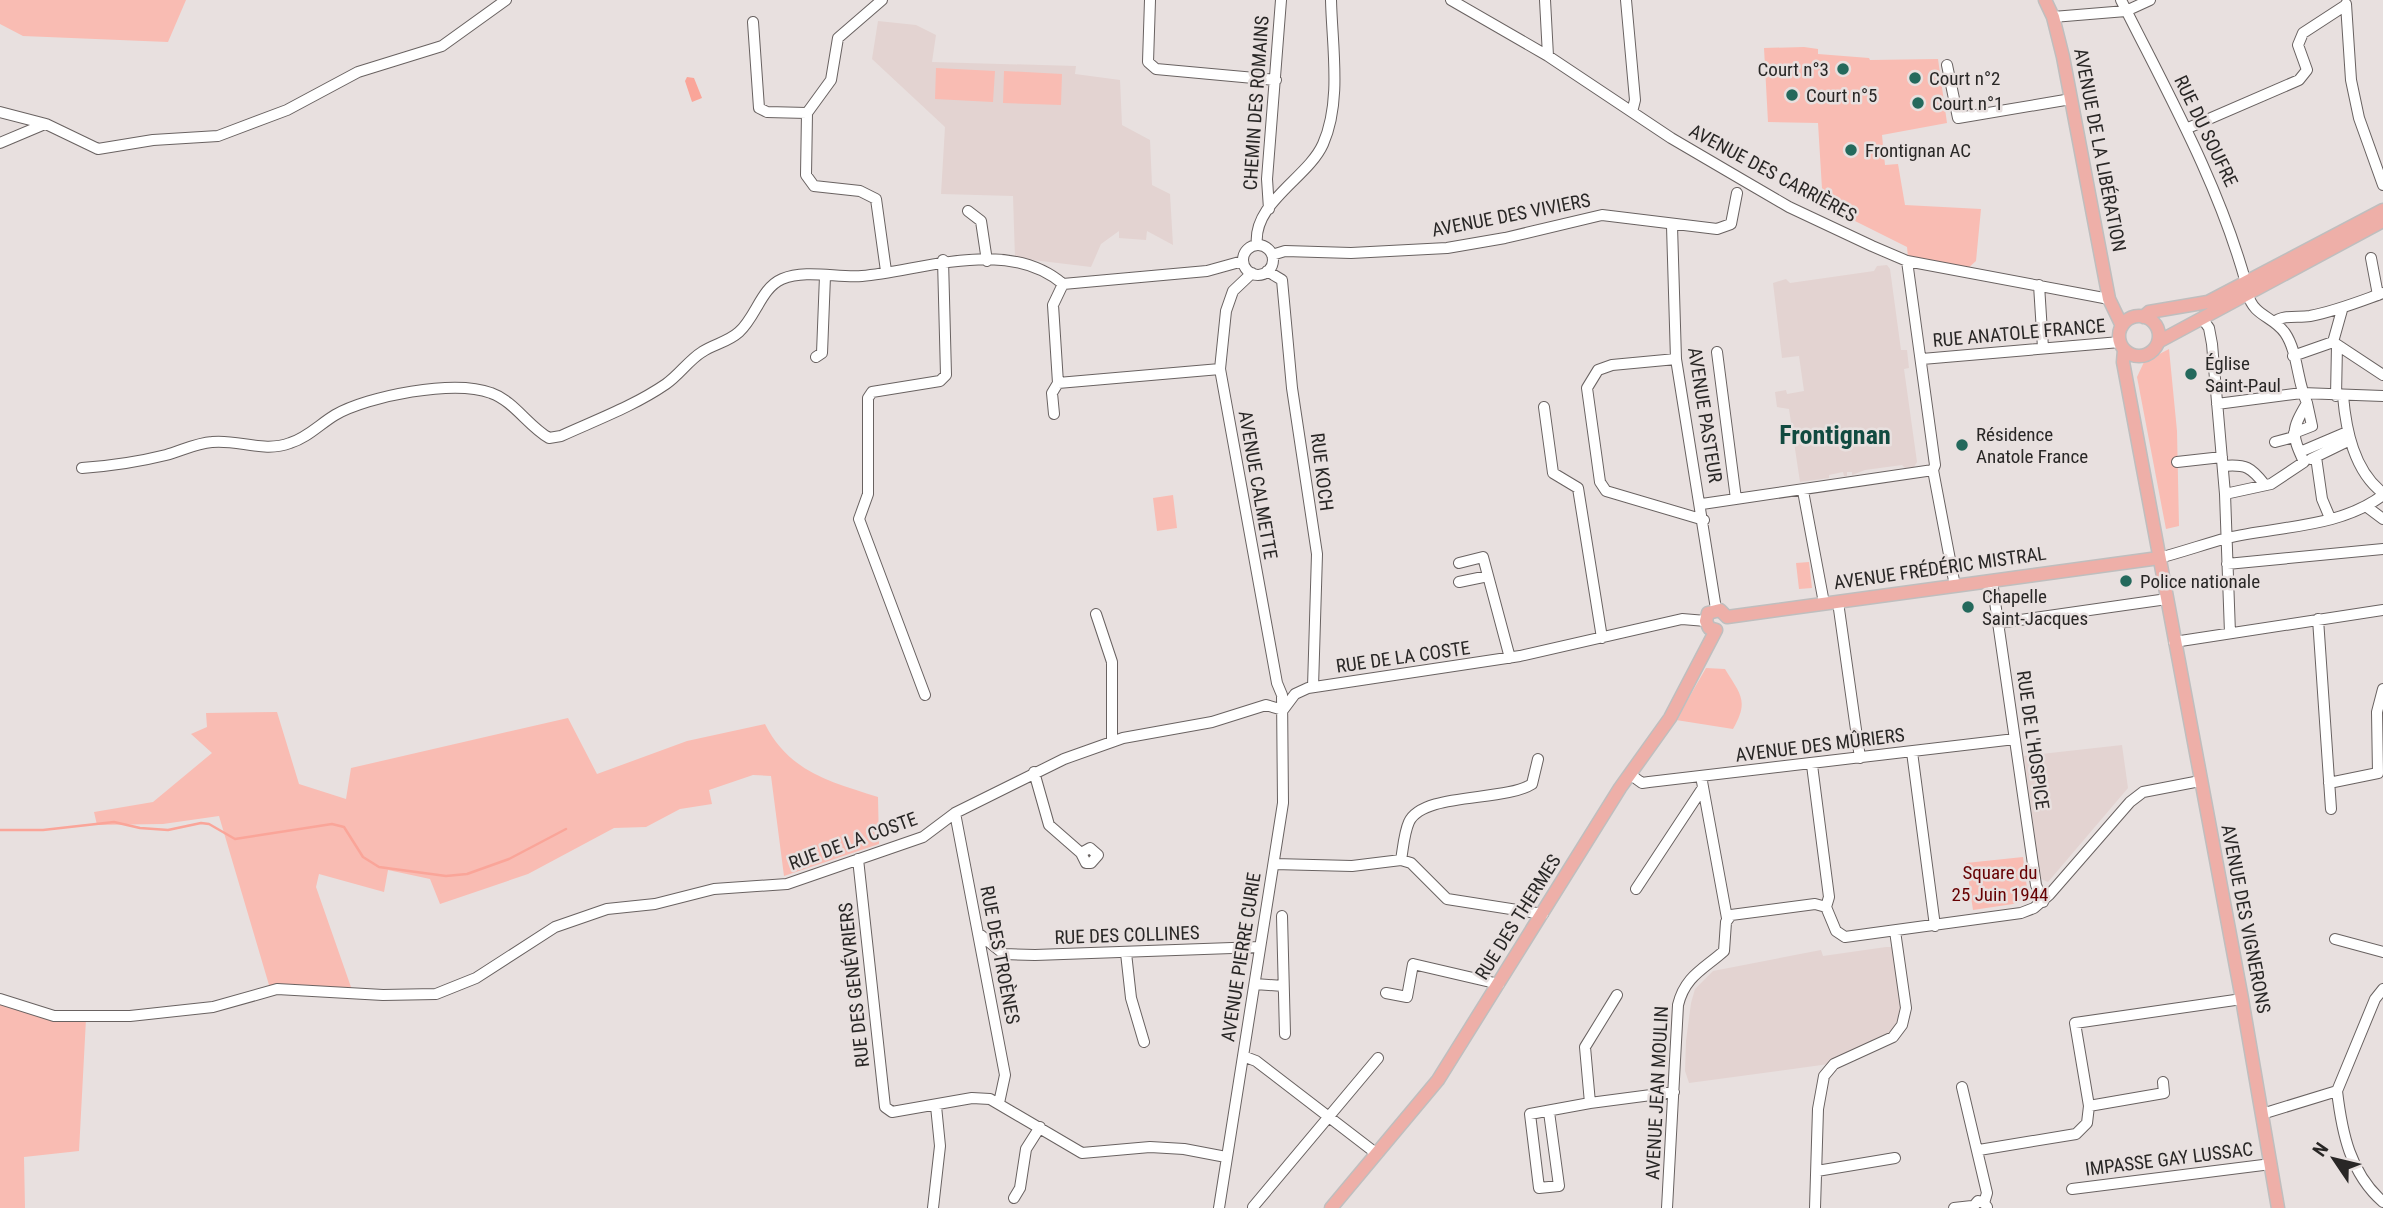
<svg xmlns="http://www.w3.org/2000/svg" width="2383" height="1208" viewBox="0 0 2383 1208" font-family="'Roboto Condensed',sans-serif">
<style>
.built{fill:#e3d3d1}
.green{fill:#f9bcb3}
.water{fill:#faa599}
.lines{fill:none;stroke-linecap:round;stroke-linejoin:round}
.stream{stroke:#faa599;stroke-width:2.5}
.minor-casing{stroke:#696261;stroke-width:12}
.major-casing{stroke:#bfbebe;stroke-width:15}
.minor{stroke:#fff;stroke-width:10}
.major{stroke:#eeafa8;stroke-width:12}
.poi-dot{fill:#24695c;stroke:#e8e0df;stroke-width:2.5}
.labels{text-anchor:middle;dominant-baseline:central;stroke-width:5;stroke-linejoin:round;paint-order:stroke}
.poi-label{font-size:19px;fill:#292726;stroke:#e8e0df;text-anchor:start}
.street-label{font-size:19px;fill:#292726;stroke:#e8e0df}
.park-label{font-size:19px;fill:#660002;stroke:#e8e0df}
.district-label{font-size:26px;font-weight:bold;fill:#114a40;stroke:#e8e0df}
</style>
<rect width="100%" height="100%" fill="#e8e0df"/>
<path class="built" d="M878 21 916 25 936 35 932 62 1076 66 1075 74 1120 80 1122 125 1150 140 1152 185 1170 194 1173 245 1147 231 1146 240 1119 238V231L1101 244 1091 267 1015 258 1013 196 941 194 945 127 872 59Z
M1887 265 1890 269 1901 350H1907L1909 368 1904 369 1917 462 1914 467 1905 468 1902 465 1865 470 1852 475V472H1847V476H1844L1843 472 1829 475V478L1800 482 1789 409 1777 407 1775 392 1786 390 1787 394 1804 391 1799 356 1782 358 1773 283 1786 279 1790 283 1874 271 1877 266Z
M2122 745 2128 788 2048 882 2041 879 2024 756Z
M1886 947H1892L1901 1006 1899 1021 1888 1035 1872 1046 1840 1056 1829 1064 1689 1083 1685 1071 1686 1041 1691 1003 1695 989 1713 971 1821 950 1823 956Z"/>
<path class="green" d="M0 0H186L168 42 23 36 0 24Z
M1804 47 1818 49V54L1869 58 1870 60 1938 59 1947 123 1882 135 1885 165 1898 164 1905 205 1981 209 1976 261 1966 270 1908 257 1907 247 1823 205 1818 123 1768 122 1764 48Z
M936 68 995 71 993 102 935 99Z
M1004 71 1062 74 1061 105 1003 103Z
M2169 349 2177 431 2179 526 2166 529 2137 377 2144 362Z
M1173 495 1177 528 1157 531 1153 498Z
M1809 562 1812 588 1799 589 1796 563Z
M1706 668 1725 669C1741 695 1749 701 1733 729L1676 720Z
M277 712 299 784 346 799 351 768 568 718 597 774 687 741 765 724C789 772 831 782 878 797L879 844 784 876 771 776 753 775 709 790 712 804 680 809 646 827 614 828 528 874 440 904 430 879 388 870 384 892 319 874 316 887 352 990 269 985 219 816 163 824 97 825 94 812 153 802 212 753 191 734 207 727 206 713Z
M2023 857 2028 896 2013 904 1973 910 1966 863Z
M0 1002 86 1019 79 1151 24 1157 25 1208H0Z"/>
<path class="water" d="M687 77 694 78 702 98 692 102 685 81Z"/>
<g class="lines">
<path class="stream" d="M0 830H43L114 822 140 828 168 830 201 823 209 824 235 839 332 824 344 827 363 857 379 867 446 876 467 874 509 859 566 829"/>
<g class="minor-casing">
<path id="minor" d="M882 0 838 38 831 80 807 113 806 175 814 186 860 191 876 199 886 271
M1150 0 1148 62 1156 69 1276 80
M1451 0 1548 56 1671 138 1741 179 1789 207 1872 246 1907 261 2109 299
M1545 0 1548 56
M1626 0 1635 100 1632 112
M2121 0C2168 94 2218 182 2246 283
M2346 4 2351 80 2359 118 2383 185
M2053 17 2126 11 2150 0
M753 22 759 108 767 112 807 113
M1947 65 1958 118 2071 99
M0 112 46 124 98 149 153 140 218 136 287 110 358 72 442 46 506 0
M2188 128 2299 80 2307 70 2298 45 2303 33 2346 5
M0 143 45 124
M1269 209 1267 179 1281 0
M968 211 981 221 987 261
M1672 226 1676 359 1716 609
M1257 245C1252 203 1308 178 1323 144 1342 101 1332 46 1331 0
M1243 260a15 15 0 1 1 30 0a15 15 0 1 1-30 0Z
M1272 255 1285 251 1351 253 1447 248 1505 238 1602 215 1717 229 1731 224 1737 193
M2371 258 2378 295
M1267 271 1282 280 1292 388 1317 554 1313 687
M2039 285 2043 348
M2202 318 2209 328 2212 344 2225 494 2230 633
M2274 322C2284 314 2298 318 2310 316 2336 311 2358 302 2383 293
M2333 342 2383 375
M2333 342 2342 310
M1717 352 1736 499
M2293 356 2333 342
M816 357 822 353 825 276
M1676 359 1612 365 1598 370 1587 388 1600 482 1606 491 1704 520
M1922 359 2120 342
M1058 383 1220 369
M2336 396 2337 345
M2343 396C2346 430 2354 471 2383 493
M2217 404 2302 393 2383 396
M1544 407 1553 473 1578 488 1602 638
M1054 414 1052 393 1058 383 1053 305 1063 284
M2294 433 2312 426 2307 403
M2275 442 2294 437
M2300 452 2347 432
M2316 457 2322 499 2330 518
M2311 459 2350 440
M2177 462 2222 457
M2223 466C2246 464 2251 467 2265 485
M82 468C110 466 138 462 166 455 181 451 196 443 212 442 238 439 264 453 290 443 307 438 320 424 335 415 368 396 454 379 491 393 514 401 528 426 549 438L561 436C596 420 634 406 666 384 679 375 689 360 702 352 714 344 728 342 739 332 756 317 761 288 782 279 806 269 837 278 862 276 925 270 1008 237 1063 284L1207 271 1243 261
M1933 470 1955 586
M1803 491 1824 603
M2225 494 2271 484 2304 462C2291 434 2291 430 2307 403 2297 382 2298 352 2285 333 2273 316 2253 316 2248 294
M1702 504 1933 470 1935 465 1907 261
M2367 507 2383 519
M2159 558C2182 552 2205 544 2227 538 2278 526 2340 528 2383 495
M1459 563 1483 557 1510 658
M2227 564 2383 549
M1992 581 2036 885 2043 902
M1459 582 1488 576
M1838 602 1860 758
M1096 614 1112 662V742
M2318 619 2331 809
M1999 623 2167 599
M2174 642 2383 610
M925 695 859 519 868 494V398L872 392 940 381 946 375 943 260
M1283 710 1295 694 1308 688 1520 656 1682 619 1706 621
M1912 752 1935 926
M1812 765 1829 897 1826 907
M1034 772 1049 825 1081 853 1086 863H1091L1098 855 1090 848 1081 853
M1631 775 1642 783 1649 782 2015 739
M1701 776 1727 918
M2329 783 2378 773 2377 712 2383 689
M955 813 1005 1075 999 1103
M858 859 885 1107 892 1112 972 1098 990 1099 1082 1153 1150 1147 1184 1149 1226 1157
M1401 860C1403 849 1404 833 1409 822 1423 792 1504 802 1532 784L1538 759
M1274 864 1352 866 1401 860 1411 863 1447 899 1543 914
M1636 889 1702 789
M1282 916 1285 1034
M978 933 1004 954 1035 955 1260 947
M2335 939 2383 952
M1126 953 1131 998 1144 1042
M1255 984 1283 986
M1386 993 1407 997 1413 964 1499 984
M0 999 54 1016H130L213 1007 277 989 383 995 436 994 476 978 555 927 607 909 655 904 714 889 787 884 923 837 955 813 1064 759 1123 738 1212 722 1266 705 1283 710
M1243 1056 1256 1061 1377 1154
M1962 1087 1987 1193 1984 1203
M2337 1091C2342 1133 2350 1173 2383 1202
M1590 1103 1585 1047 1617 995
M2089 1106 2164 1093 2163 1082
M1549 1112 1559 1186 1539 1188 1530 1114 1590 1103 1674 1092
M2262 1114 2337 1091 2375 999 2383 989
M1979 1150 2076 1134 2087 1123 2089 1106 2075 1023 2242 999
M1817 1171 1895 1158
M2072 1189 2271 1164
M1014 1198 1020 1188 1026 1149 1040 1127
M1253 1207 1378 1058
M933 1208 940 1146 936 1106
M1219 1208 1283 803 1282 695 1277 683 1220 369 1226 311 1233 291 1252 273
M1667 1208 1678 1005C1685 976 1704 969 1724 951L1726 922 1731 915 1815 904 1826 907 1836 931 1845 937 2021 913 2034 908 2049 895 2130 802 2143 792 2200 781
M1815 1208 1818 1109 1824 1076 1834 1064 1893 1037 1902 1025 1906 1008 1895 931
M1954 1208 1972 1206
M1972 1208 1978 1201 1984 1203 1987 1207"/>
</g>
<g class="major-casing">
<path id="major" d="M2045 0 2053 17 2063 57 2109 299 2122 326
M2119 336a20 20 0 1 1 40 0a20 20 0 1 1-40 0Z
M2143 317 2149 312 2208 302 2383 210
M2158 342 2383 221
M2124 350 2123 362 2242 999 2278 1208
M1727 617 2159 558
M1716 630 1709 628 1706 621 1708 613 1720 610 1727 617
M1331 1208 1438 1080 1620 788 1670 718 1716 630"/>
</g>
<use href="#minor" class="minor"/>
<use href="#major" class="major"/>
</g>
<g class="poi-dot">
<circle cx="1843" cy="69" r="7"/>
<circle cx="1915" cy="78" r="7"/>
<circle cx="1792" cy="95" r="7"/>
<circle cx="1918" cy="103" r="7"/>
<circle cx="1851" cy="150" r="7"/>
<circle cx="2191" cy="374" r="7"/>
<circle cx="1962" cy="445" r="7"/>
<circle cx="2126" cy="581" r="7"/>
<circle cx="1968" cy="607" r="7"/>
</g>
<g class="labels">
<g class="poi-label">
<text x="1829" y="69" text-anchor="end">Court n°3</text>
<text x="1929" y="78">Court n°2</text>
<text x="1806" y="95">Court n°5</text>
<text x="1932" y="103">Court n°1</text>
<text x="1865" y="150">Frontignan AC</text>
<text x="2205" y="363">Église<tspan x="2205" dy="22">Saint-Paul</tspan></text>
<text x="1976" y="434">Résidence<tspan x="1976" dy="22">Anatole France</tspan></text>
<text x="2140" y="581">Police nationale</text>
<text x="1982" y="596">Chapelle<tspan x="1982" dy="22">Saint-Jacques</tspan></text>
</g>
<g class="street-label">
<text transform="translate(1256 103) rotate(-86)">CHEMIN DES ROMAINS</text>
<text transform="translate(2206 131) rotate(64)">RUE DU SOUFRE</text>
<text transform="translate(2100 150) rotate(79)">AVENUE DE LA LIBÉRATION</text>
<text transform="translate(1773 173) rotate(28)">AVENUE DES CARRIÈRES</text>
<text transform="translate(1511 215) rotate(-11)">AVENUE DES VIVIERS</text>
<text transform="translate(2019 333) rotate(-5)">RUE ANATOLE FRANCE</text>
<text transform="translate(1705 415) rotate(81)">AVENUE PASTEUR</text>
<text transform="translate(1322 472) rotate(83)">RUE KOCH</text>
<text transform="translate(1258 485) rotate(80)">AVENUE CALMETTE</text>
<text transform="translate(1940 568) rotate(-8)">AVENUE FRÉDÉRIC MISTRAL</text>
<text transform="translate(1403 657) rotate(-8)">RUE DE LA COSTE</text>
<text transform="translate(2033 740) rotate(82)">RUE DE L'HOSPICE</text>
<text transform="translate(1820 745) rotate(-7)">AVENUE DES MÛRIERS</text>
<text transform="translate(853 841) rotate(-20)">RUE DE LA COSTE</text>
<text transform="translate(1518 917) rotate(-58)">RUE DES THERMES</text>
<text transform="translate(2246 919) rotate(79)">AVENUE DES VIGNERONS</text>
<text transform="translate(1127 935) rotate(-2)">RUE DES COLLINES</text>
<text transform="translate(1000 955) rotate(79)">RUE DES TROÈNES</text>
<text transform="translate(1241 957) rotate(-81)">AVENUE PIERRE CURIE</text>
<text transform="translate(854 985) rotate(-96)">RUE DES GENÉVRIERS</text>
<text transform="translate(1657 1093) rotate(-87)">AVENUE JEAN MOULIN</text>
<text transform="translate(2169 1159) rotate(-7)">IMPASSE GAY LUSSAC</text>
</g>
<g class="park-label">
<text x="2000" y="872">Square du<tspan x="2000" dy="22">25 Juin 1944</tspan></text>
</g>
<g class="district-label">
<text x="1835" y="435">Frontignan</text>
</g>
</g>
<g transform="translate(2334 1159) rotate(305)" stroke="#e8e0df" stroke-width="5" paint-order="stroke">
<path d="M0-5L12 26L0 18L-12 26Z" fill="#292726"/>
<text y="-10" font-size="19" font-weight="bold" text-anchor="middle" fill="#292726">N</text>
</g>
</svg>
